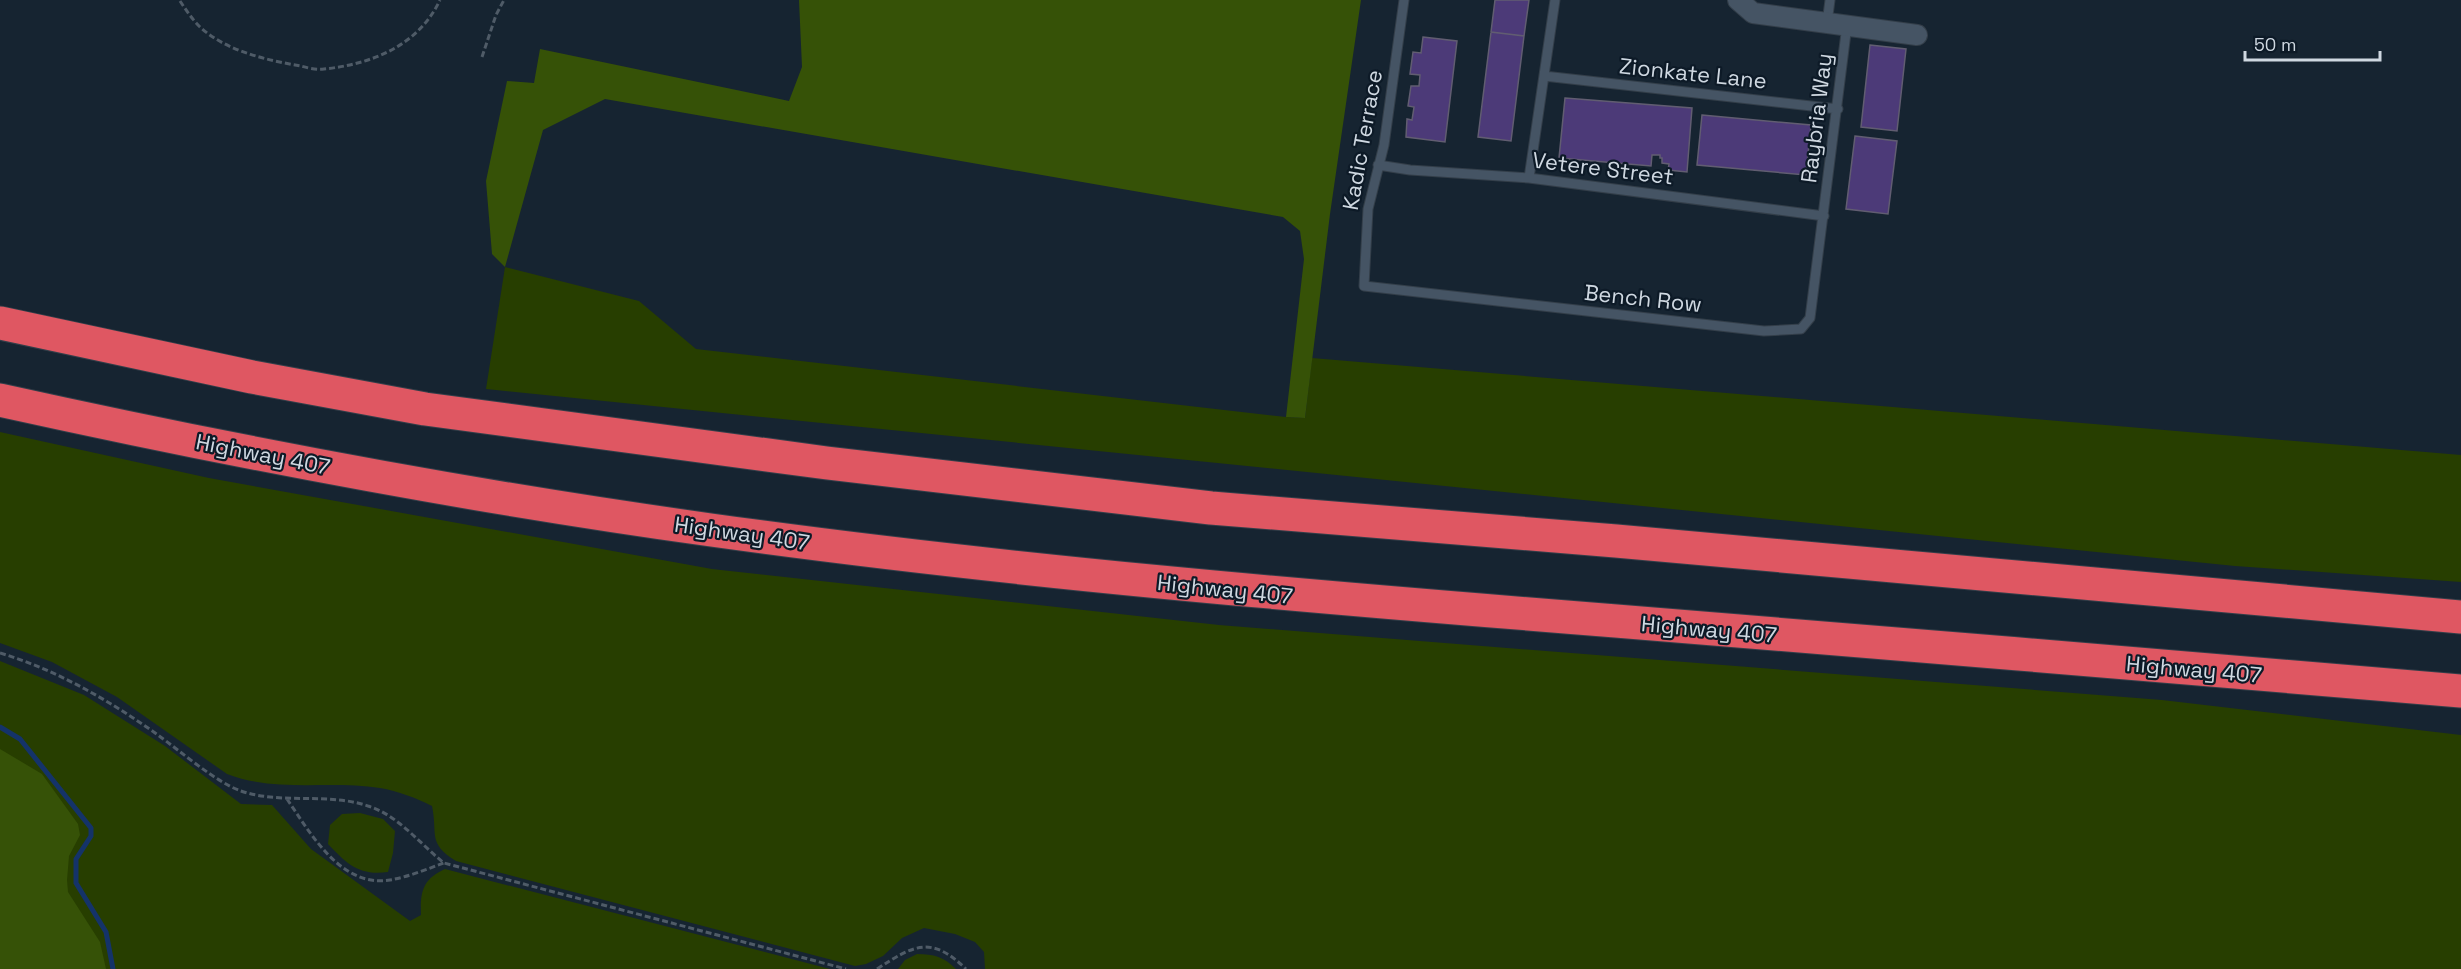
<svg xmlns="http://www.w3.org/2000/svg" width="2461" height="969" viewBox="0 0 2461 969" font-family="'Space Grotesk',sans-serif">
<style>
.green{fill:#273e00}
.forest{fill:#365207}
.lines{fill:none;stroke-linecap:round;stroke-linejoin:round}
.stream{stroke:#143369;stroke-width:5}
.building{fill:#4c3a78;stroke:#615d71;stroke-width:1.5}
.service-casing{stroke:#333e49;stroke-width:11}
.minor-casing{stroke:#333e49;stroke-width:22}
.motorway-casing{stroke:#333e49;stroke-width:35}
.path{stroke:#4f5b67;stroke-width:3;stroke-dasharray:6 3;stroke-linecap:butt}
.service{stroke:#455464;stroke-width:9}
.minor{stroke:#455464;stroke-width:20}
.motorway{stroke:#df5762;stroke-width:33}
.labels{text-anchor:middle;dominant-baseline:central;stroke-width:4.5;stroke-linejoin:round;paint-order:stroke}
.street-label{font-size:22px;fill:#cfd8e1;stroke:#0d1a27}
</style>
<rect width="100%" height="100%" fill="#162431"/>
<path class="green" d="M505 267 639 301 696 349 1286 417 1305 418 1312 358 2461 455V582L2235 566 486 389Z
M0 432 209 478 712 569 1219 625 2162 700 2461 735V969H985L984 952 975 942 955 934 924 928 902 938 883 956 866 964 855 966 456 861C427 843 438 835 432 806 416 798 398 791 380 788 329 780 276 793 227 774L117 697 52 662 0 643Z
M0 661 84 695 165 746 241 804 272 805 311 849 410 921 421 915C420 891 423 879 445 869L830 969H0Z
M360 813 383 819 395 831 393 853 388 872C359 876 347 864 328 844L330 825 342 814Z
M917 954C934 954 944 957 956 969H898L905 960Z"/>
<path class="forest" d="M799 0H1361L1330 214 1305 418 1286 417 1304 259 1300 231 1283 217 605 99 543 130 505 267 492 254 486 181 507 81 534 83 540 49 789 101 802 67Z
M0 749 42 774 78 824 80 835 69 856 67 880 68 892 100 942 106 969H0Z"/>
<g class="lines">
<path class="stream" d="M0 727 20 739 91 828V836L76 859V883L106 932 113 969"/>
</g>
<path class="building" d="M1495 0H1529L1524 36 1491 32Z
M1491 32 1524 36 1511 141 1478 137Z
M1423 37 1457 41 1445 142 1406 137 1407 119 1412 120 1414 107 1408 106 1411 86H1419L1420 75 1410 74 1413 52 1421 53Z
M1870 45 1906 49 1897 131 1861 127Z
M1565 98 1692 108 1687 172 1668 170 1669 164 1662 163V158H1660V155H1652L1651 166 1559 158Z
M1702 115 1811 125 1806 175 1697 165Z
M1855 136 1897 141 1888 214 1846 209Z"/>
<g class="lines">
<g class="service-casing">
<path id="service" d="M1404 0 1384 145 1368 209 1364 286 1764 331 1801 329 1810 318 1847 25
M1827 23 1830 0
M1544 76 1838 109
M1378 165 1410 170 1529 178 1824 216
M1529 178 1555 0"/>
</g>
<g class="minor-casing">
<path id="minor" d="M1738 0 1753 13 1917 35"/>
</g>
<g class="motorway-casing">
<path id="motorway" d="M0 323 252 377 425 409 827 463 1211 508 1616 541 2461 617
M0 400C235 452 473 497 711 530 1012 572 1314 597 1616 621 1898 643 2179 668 2461 691"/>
</g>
<path class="path" d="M180 1C186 10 192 19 200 27 226 51 266 60 301 66 308 68 316 70 324 69 372 64 418 46 440 0
M482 57 496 15 504 0
M0 653C57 670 110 701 158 735 180 751 217 783 241 791 282 805 327 792 368 806 398 815 420 844 444 863L846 969
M287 799C311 834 341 888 390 880 408 877 427 869 444 863
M877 969C914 945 931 935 966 969"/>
<use href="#service" class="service"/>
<use href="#minor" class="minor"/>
<use href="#motorway" class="motorway"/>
</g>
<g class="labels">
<g class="street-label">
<text transform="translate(1693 73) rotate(6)">Zionkate Lane</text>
<text transform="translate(1816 118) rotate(-83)">Raybria Way</text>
<text transform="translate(1362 140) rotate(-80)">Kadic Terrace</text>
<text transform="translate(1603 168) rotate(7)">Vetere Street</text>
<text transform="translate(1643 298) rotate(6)">Bench Row</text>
<text transform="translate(263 454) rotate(11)">Highway 407</text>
<text transform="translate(742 533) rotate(8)">Highway 407</text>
<text transform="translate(1225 589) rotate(6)">Highway 407</text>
<text transform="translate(1709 629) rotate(5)">Highway 407</text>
<text transform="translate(2194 669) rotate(5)">Highway 407</text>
</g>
</g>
<path d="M2245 51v9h135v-9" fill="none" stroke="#cfd8e1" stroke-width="3"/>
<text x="2254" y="51" font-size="18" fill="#cfd8e1" stroke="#0d1a27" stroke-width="4.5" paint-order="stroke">50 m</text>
</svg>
